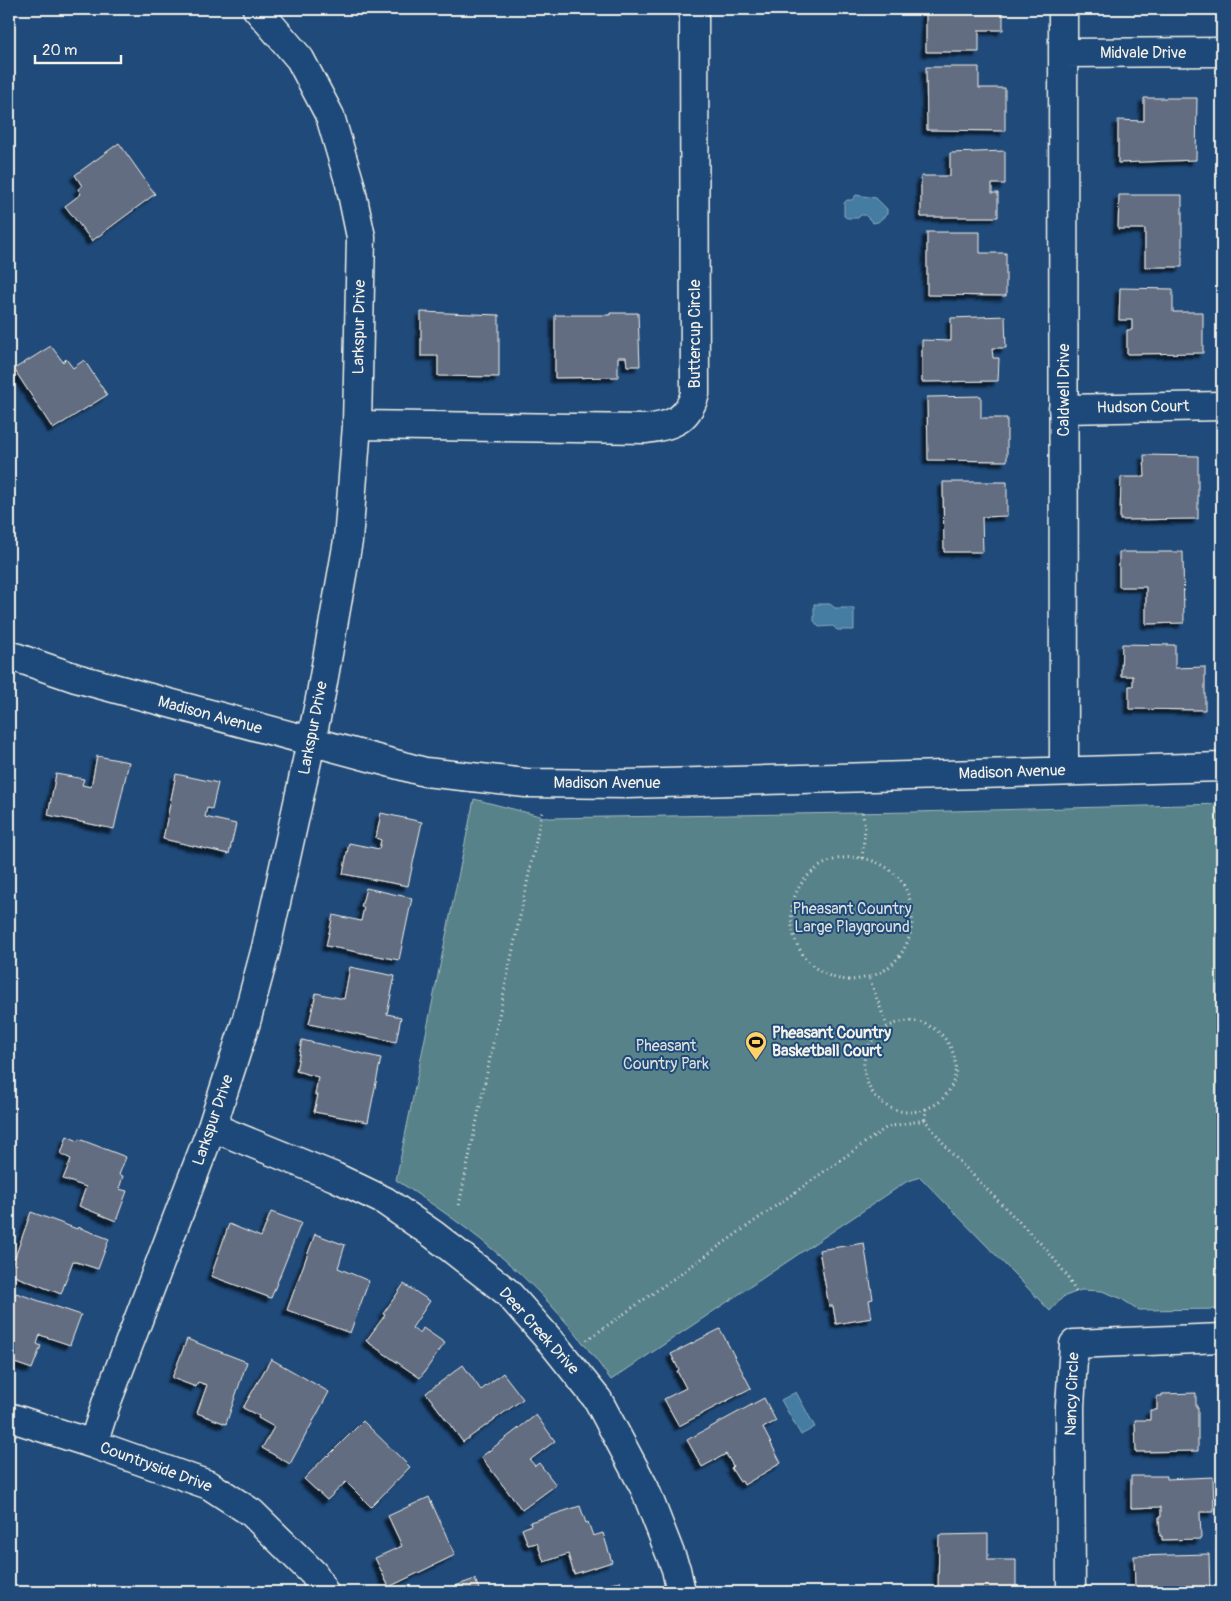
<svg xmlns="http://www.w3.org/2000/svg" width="1231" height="1601" viewBox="0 0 1231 1601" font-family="Pangolin,sans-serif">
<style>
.green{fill:#58828a;stroke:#a6bab9}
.water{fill:#447ba1;stroke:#8aaabd}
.building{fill:#626d82;stroke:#f4f1e8;filter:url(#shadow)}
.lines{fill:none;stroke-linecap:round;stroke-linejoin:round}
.minor-casing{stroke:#f4f1e8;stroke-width:31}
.path{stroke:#f4f1e8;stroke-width:3;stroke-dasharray:1 4;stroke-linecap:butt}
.minor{stroke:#1f4a7a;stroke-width:28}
.labels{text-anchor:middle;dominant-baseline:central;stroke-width:4;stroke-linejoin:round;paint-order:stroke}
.street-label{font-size:16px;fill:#f4f1e8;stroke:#1f4a7a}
.park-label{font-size:16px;fill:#dde0da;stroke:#1f4a7a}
.poi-label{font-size:16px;font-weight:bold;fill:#f4f1e8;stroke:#1f4a7a;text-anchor:start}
</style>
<defs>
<filter id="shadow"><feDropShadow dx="-4.5" dy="4.5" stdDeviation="1" flood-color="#0009"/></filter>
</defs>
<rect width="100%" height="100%" fill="#1f4a7a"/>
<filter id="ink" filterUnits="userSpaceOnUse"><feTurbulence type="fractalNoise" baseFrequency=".02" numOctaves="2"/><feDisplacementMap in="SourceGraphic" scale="10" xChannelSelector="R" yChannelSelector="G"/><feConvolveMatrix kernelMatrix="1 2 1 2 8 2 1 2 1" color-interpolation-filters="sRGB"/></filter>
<g filter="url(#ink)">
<path class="green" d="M474 799 548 818 913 812 1222 804V1309L1139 1310 1120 1298 1102 1291 1081 1290 1063 1297 1050 1311 920 1177 906 1182 611 1380C580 1337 547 1297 507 1262 473 1231 434 1205 396 1180Z"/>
<path class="water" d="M856 195 876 198 887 209V214L878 222 873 223 865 215H861L858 218H847L844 216V203L847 200H852Z
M814 604H830L835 608H854V630H837L833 626 819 627 814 621Z
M796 1392 815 1427 801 1435 781 1400Z"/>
<path class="building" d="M926 9H1003V30H979V52H926Z
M926 67H979V88H1005V131L927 130Z
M1144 98H1197L1196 160 1118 163V120L1144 121Z
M119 143 155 194 92 241 65 206 81 194 78 189 82 186 75 175Z
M1005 151V184H992V193H998V217H921V176H950V153Z
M1119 195H1182V267H1145V229H1118Z
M927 232H980V253H1006V296L927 295Z
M1120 288 1173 289V312H1203V353L1127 354V330H1132V320H1119Z
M421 312 499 315V377L438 376V356H421Z
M610 313H638L640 366H627L626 357H618V377L555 378V315H610Z
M1005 316 1006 348H992L993 358H999L998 381 922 382V340L951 341V318Z
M51 346 63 362 66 359 73 368 84 360 107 395 53 429 14 369Z
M981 396V418H1007V461L928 460 927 397Z
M1144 455 1198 456V519L1120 520 1121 477H1145Z
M943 482H1007V516L982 517 983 552H944Z
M1119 552H1183L1184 623 1146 624V587H1119Z
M1122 644 1175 645V668L1205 667V710L1129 709V686H1133V676H1121Z
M97 756 129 762 114 829 48 815 56 774 84 779 82 785 91 787Z
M176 774 218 783 212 809 207 808 205 817 236 824 229 854 163 839Z
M381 813 422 822 408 886 343 874 349 843 379 849 381 840 376 838Z
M366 888 412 898 399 960 326 946 333 915 361 921 364 907H361Z
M350 967 395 976 387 1014 401 1017 396 1042 309 1024 316 993 344 999Z
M302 1040 381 1058 368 1122 314 1112 318 1095H315L318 1077 296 1071Z
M67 1136 78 1141 79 1139 126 1157 119 1175 123 1176 119 1189 127 1191 116 1221 79 1206 86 1187 63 1179 71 1159 61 1154Z
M31 1212 77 1229 78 1227 109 1239 98 1269 73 1261 61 1294 9 1274Z
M271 1212 301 1223 271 1298 211 1276 229 1224 261 1237Z
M315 1234 345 1245 338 1268 369 1281 350 1333 287 1310Z
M864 1243 873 1299 869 1300 872 1318 836 1324 833 1306H829L819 1250Z
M404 1284 430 1301 412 1328 420 1334 423 1328 445 1343 420 1378 366 1341 385 1315 383 1314Z
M16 1293 81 1315 70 1345 40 1335 37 1344 41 1346 32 1369 9 1361V1312Z
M720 1329 751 1388 679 1426 664 1399 686 1388 677 1371 679 1370 671 1354Z
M187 1339 247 1362 226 1424 197 1413 207 1385 198 1382 196 1387 172 1378Z
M271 1359 329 1392 290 1464 262 1448 274 1427 258 1418 259 1416 243 1408Z
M463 1365 481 1390 503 1373 523 1399 463 1442 426 1393Z
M1196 1393V1407H1198V1451L1136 1452 1135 1420H1150V1410H1157V1396H1162V1394Z
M764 1398 776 1421 763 1428 781 1463 744 1485 742 1481 740 1482 731 1468 733 1466 726 1454 702 1467 687 1440Z
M536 1415 555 1441 530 1460 535 1466 539 1463 556 1485 522 1510 481 1457Z
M363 1421 410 1467 371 1507 346 1482 327 1500 304 1479 327 1455 328 1456Z
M1131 1476H1167V1479L1213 1477 1214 1512H1200L1201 1539 1162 1540V1536H1160L1159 1517H1161V1507L1131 1508Z
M429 1497 455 1555 389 1587 375 1558 402 1546 388 1516Z
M580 1506 586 1523 588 1522 593 1536 603 1533 612 1562 574 1574 568 1554 544 1562 537 1543 528 1545 522 1529 531 1525 530 1522Z
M988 1534V1560H1016V1592H938L939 1535Z
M1209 1554 1210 1592H1152L1151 1587 1135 1586 1134 1556Z
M475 1579 480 1592H438Z
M620 1581 623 1592H587Z"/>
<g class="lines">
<g class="minor-casing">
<path id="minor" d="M1063 9 1064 771
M1063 53 1222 52
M1063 409 1222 406
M357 425 645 429C671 426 687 421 695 394L694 9
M9 655 76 678 425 772 526 783 627 784 1222 767
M212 1127 335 1177 385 1201 434 1235 507 1292 554 1345 598 1400 645 1489 676 1569 681 1592
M9 1417 93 1444 209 1485 252 1513 314 1574 324 1592
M93 1444 106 1404 212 1127 246 1022 266 948 301 789 320 699 348 541 357 425 361 237 350 184 330 116 300 59 257 9
M1071 1592 1070 1406 1074 1344 1222 1338"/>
</g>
<path class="path" d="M862 858 865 829 862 809
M869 977C863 978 856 980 850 980 808 979 783 937 794 899 798 885 807 875 819 867 845 849 886 857 903 884 920 912 913 950 886 969 881 973 875 975 869 977L887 1026
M926 1109C921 1110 915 1112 911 1112 885 1113 865 1092 864 1067 863 1055 870 1041 879 1033 928 993 984 1063 939 1102 935 1105 930 1107 926 1109L925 1120 951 1153 1046 1249 1065 1273 1076 1292
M459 1205 542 812
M587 1340 887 1127 925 1120"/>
<use href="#minor" class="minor"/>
</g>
</g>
<defs>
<g id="stadium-pin" transform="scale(1.125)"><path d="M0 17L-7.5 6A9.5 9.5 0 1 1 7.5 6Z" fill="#ffd166" stroke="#1f4a7a"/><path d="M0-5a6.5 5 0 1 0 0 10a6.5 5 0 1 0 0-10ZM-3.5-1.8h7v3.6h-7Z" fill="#111"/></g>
</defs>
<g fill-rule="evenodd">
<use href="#stadium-pin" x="756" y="1042"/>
</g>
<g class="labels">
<g class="street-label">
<text x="1143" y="53">Midvale Drive</text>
<text transform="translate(359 327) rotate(-89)">Larkspur Drive</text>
<text transform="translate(695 334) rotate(-90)">Buttercup Circle</text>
<text transform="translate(1064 390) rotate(-90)">Caldwell Drive</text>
<text transform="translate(1143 407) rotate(-1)">Hudson Court</text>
<text transform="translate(210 715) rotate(15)">Madison Avenue</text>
<text transform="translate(313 728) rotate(-79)">Larkspur Drive</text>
<text transform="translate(1012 772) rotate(-2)">Madison Avenue</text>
<text x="607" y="783">Madison Avenue</text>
<text transform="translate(213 1120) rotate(-71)">Larkspur Drive</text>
<text transform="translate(539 1331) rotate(48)">Deer Creek Drive</text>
<text transform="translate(1072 1394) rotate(-88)">Nancy Circle</text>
<text transform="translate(156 1467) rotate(20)">Countryside Drive</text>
</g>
<g class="park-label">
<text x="852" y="909">Pheasant Country<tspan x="852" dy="18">Large Playground</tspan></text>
<text x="666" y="1046">Pheasant<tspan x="666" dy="18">Country Park</tspan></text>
</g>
<g class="poi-label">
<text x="772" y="1033">Pheasant Country<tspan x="772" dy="18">Basketball Court</tspan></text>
</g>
</g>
<rect width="1231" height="1601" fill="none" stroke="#1f4a7a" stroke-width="30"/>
<rect x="15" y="15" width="1201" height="1571" fill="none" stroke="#f4f1e8" stroke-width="2" filter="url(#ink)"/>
<path d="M35 55v8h86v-8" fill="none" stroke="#f4f1e8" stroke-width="2.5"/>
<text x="42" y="55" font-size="15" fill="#f4f1e8" stroke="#1f4a7a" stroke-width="4" paint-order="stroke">20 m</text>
</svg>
